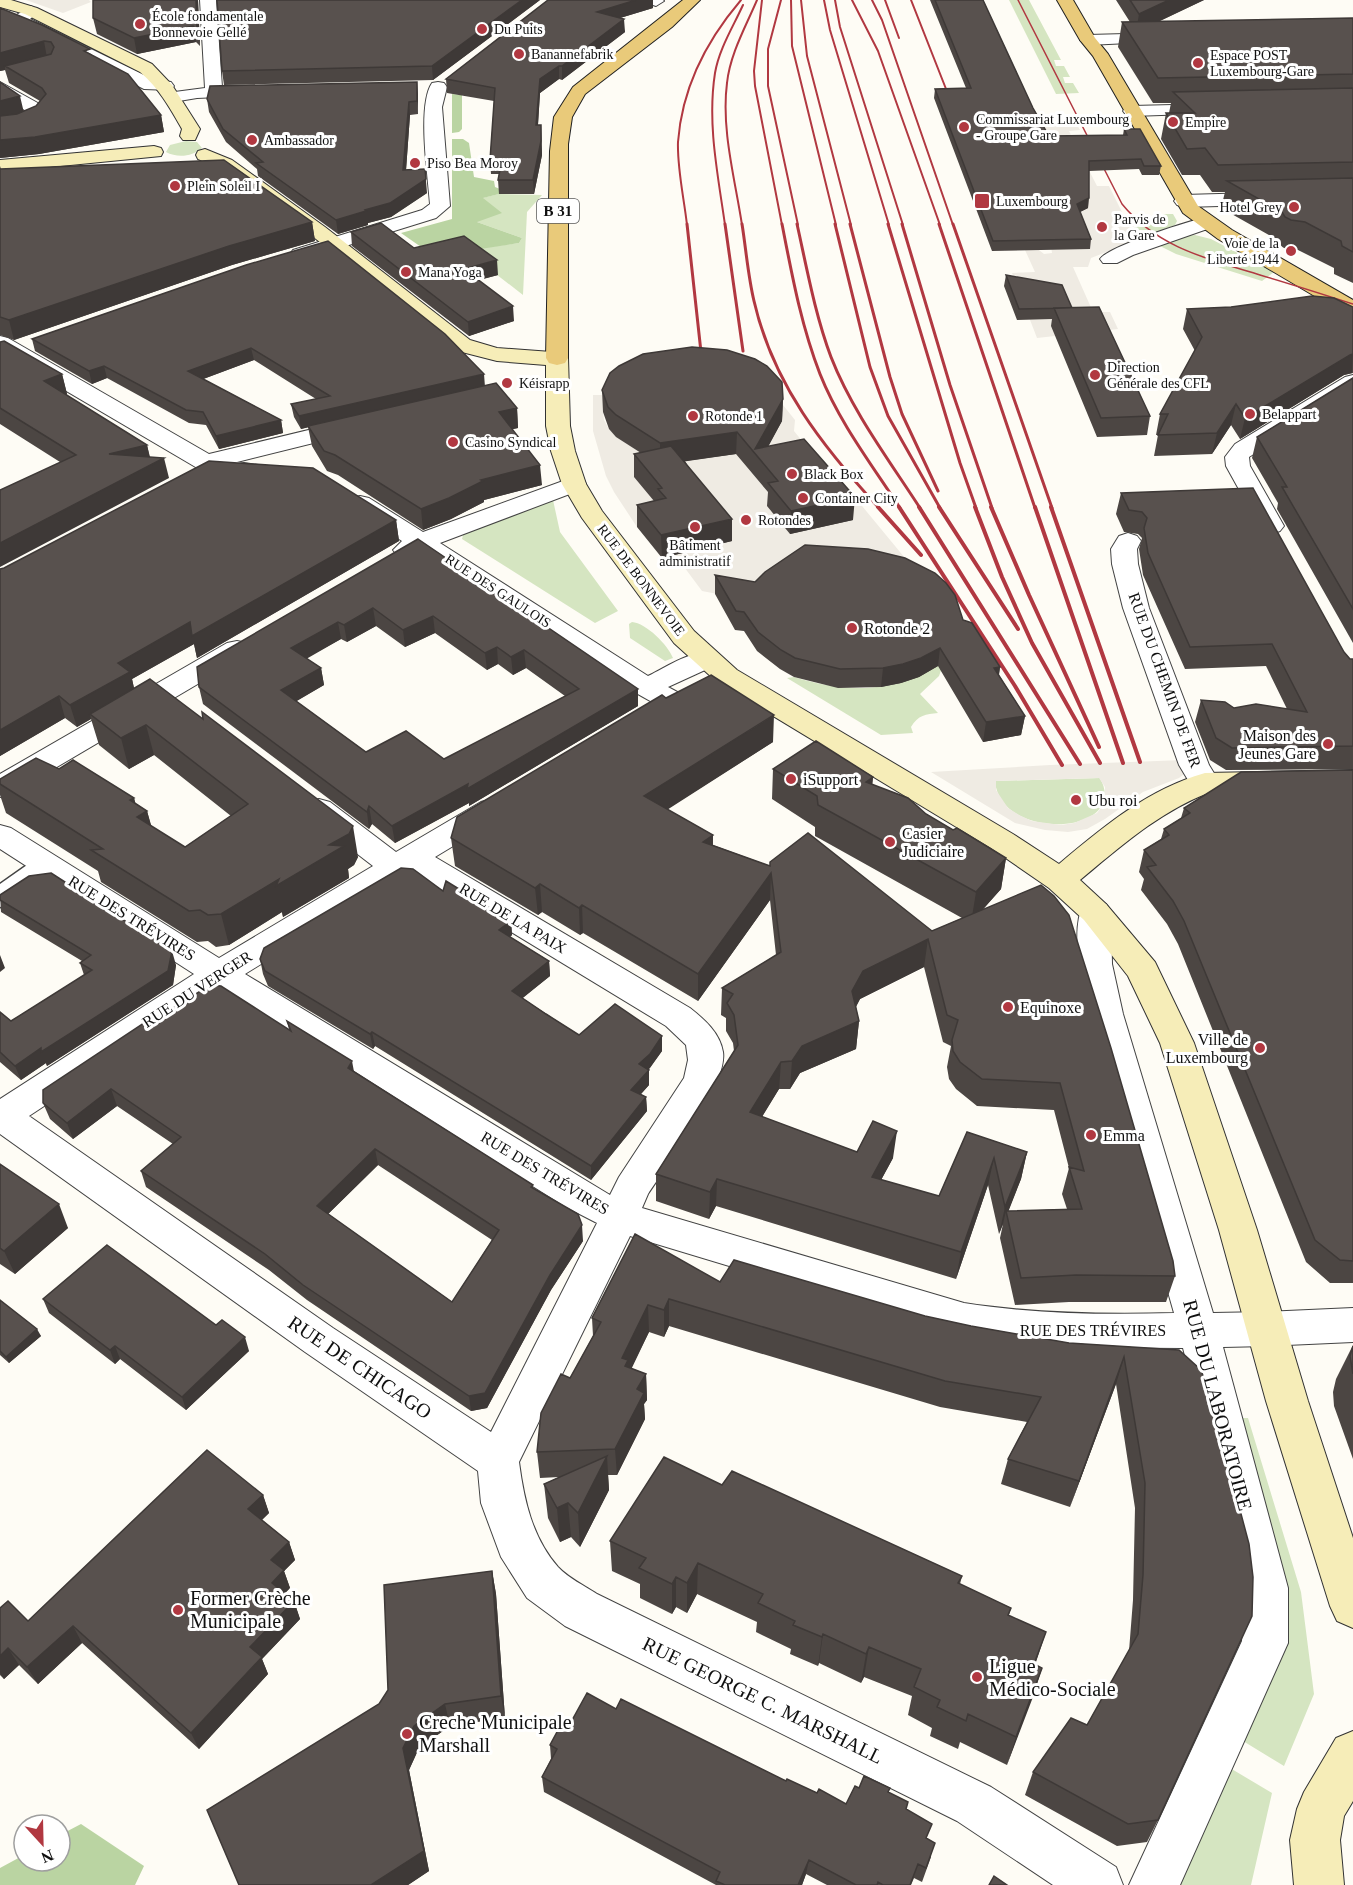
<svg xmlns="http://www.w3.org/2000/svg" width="1353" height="1885" viewBox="0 0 1353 1885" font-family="'Times New Roman',serif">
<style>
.green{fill:#d5e5c1}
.forest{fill:#bad4a2}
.plaza{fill:#efebe3;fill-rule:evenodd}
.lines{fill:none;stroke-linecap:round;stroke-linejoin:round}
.pedestrian-casing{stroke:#434343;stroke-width:3}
.minor-casing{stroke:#434343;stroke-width:2}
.tertiary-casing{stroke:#434343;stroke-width:2}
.secondary-casing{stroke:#323232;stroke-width:2}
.primary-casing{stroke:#212121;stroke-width:2}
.pedestrian{fill:#fff;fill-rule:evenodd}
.minor{fill:#fff;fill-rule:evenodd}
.tertiary{fill:#fff;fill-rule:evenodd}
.secondary{fill:#f6edb8;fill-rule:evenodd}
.primary{fill:#e9ca7a;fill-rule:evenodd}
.tram{stroke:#b13841;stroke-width:1.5}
.rail-far2{stroke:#b13841;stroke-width:2}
.rail-far1{stroke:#b13841;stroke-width:3}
.rail{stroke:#b13841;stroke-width:4}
.wall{fill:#4c4643;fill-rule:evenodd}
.shaded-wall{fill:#3e3937}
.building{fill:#58514e;stroke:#3e3937;stroke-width:1.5;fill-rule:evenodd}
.poi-dot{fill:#b13841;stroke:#fff;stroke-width:2}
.labels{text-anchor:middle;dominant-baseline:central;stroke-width:6;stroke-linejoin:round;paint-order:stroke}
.far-poi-label{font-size:14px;fill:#101010;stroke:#fff;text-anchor:start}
.far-street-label{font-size:14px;fill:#101010;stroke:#fff}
.shield{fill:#fff;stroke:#585858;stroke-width:1.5}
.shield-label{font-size:15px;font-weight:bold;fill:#101010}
.poi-label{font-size:16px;fill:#101010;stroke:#fff;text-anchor:start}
.street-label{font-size:16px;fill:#101010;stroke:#fff}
.near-street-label{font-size:20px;fill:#101010;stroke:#fff}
.near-poi-label{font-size:20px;fill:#101010;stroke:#fff;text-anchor:start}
</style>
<rect width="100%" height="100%" fill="#fefcf5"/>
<path class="green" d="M1009 0H1029L1061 60H1054L1056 66H1064L1070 77H1063L1065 83H1073L1079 93 1056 94Z
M186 141 197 142 202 148C192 157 177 158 166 152L170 145Z
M499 194 542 195 527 212 523 295 465 250 519 243 522 238 477 222 482 198Z
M1163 214H1173L1177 221 1175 225 1145 237 1131 228 1161 220Z
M1195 235 1211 239 1274 272 1262 281 1176 254 1158 245 1183 236Z
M553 500 560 532 618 611 595 623 462 539 463 535 467 532Z
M632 622C646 623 668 645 673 658L665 661 630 638 629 624Z
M945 659 939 676 920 694 938 713C926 714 918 715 911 727L913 733 881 735 787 678 794 677C845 693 902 695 945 659Z
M1100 778C1131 835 1000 843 995 781Z
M1234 1418H1248L1301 1592 1314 1694 1284 1766 1243 1741 1280 1661Z
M1230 1768 1272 1793 1251 1885H1177Z"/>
<path class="forest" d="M452 94 462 95V129L459 132 452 133Z
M452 139H463L469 143 474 177 494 181 495 187 500 189 499 194 483 198 502 213 477 222 522 238 519 243 434 256 401 233 452 219Z
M81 1824 144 1866 135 1885H0V1868L24 1855V1861H60V1835Z"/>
<path class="plaza" d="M26 0H89L91 2 63 13Z
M1032 116H1059L1062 120H1074L1080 130 1069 131 1097 186H1109L1123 214 1136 225 1131 228 1145 237 1091 258 1088 267H1073L1093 312H1110L1118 329 1037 338 1012 273 1035 272 1025 250H1039L1044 254 1052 253Z
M593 395H611L603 412 604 420 609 429 627 444 641 450 710 458 743 451 778 429 783 412 775 395 795 420 794 431 824 468 834 472 933 592 754 601 702 591 652 524 637 527 614 492 606 476 593 431ZM659 512 731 541 690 552Z
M1184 760V774L1179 778 1143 792 1105 819 1087 829 1068 832 1045 830 1015 823 931 772 1050 765ZM1099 778 1105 787V796L1103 805 1097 813 1074 823 1061 825 1032 821 1019 815 1008 808 996 790V781Z"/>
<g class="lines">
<g class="pedestrian-casing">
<path id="pedestrian" d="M47 856 57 858 61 865 57 872 10 904 0 907V884L37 858Z"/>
</g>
<g class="minor-casing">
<path id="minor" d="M200 0H216L222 87H261L264 91 261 95 197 98 173 102 167 101 164 97 167 93 205 88Z
M645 0H663L664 1 656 6 647 3Z
M31 6 39 11 30 19 154 80 171 82 174 86 171 90 144 89 12 22 10 19Z
M1164 33 1172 38 1170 41 1088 45 1080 40 1088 35Z
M0 82 45 107 48 111C37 129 19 130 0 132V122L17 119 29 113 0 94Z
M438 82 444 83 447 87 442 107 450 206 436 218 307 258H293L290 254 293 250 422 210 430 204C428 176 417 105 432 83Z
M1214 104 1220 105 1223 109 1220 113 1132 116 1126 115 1123 111 1126 107 1132 106Z
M1353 190V202L1184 207 1177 205 1174 201 1177 197 1184 195Z
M1206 217 1213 219 1216 223 1213 227 1133 255 1117 263H1103L1100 259C1109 246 1187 222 1206 217Z
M0 336 8 338 209 454 354 419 362 421 366 426 362 431 237 462 258 465 261 470 258 475C241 479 221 476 204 472L0 352Z
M1353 375V392L1249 457 1250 466 1284 526 1280 531 1271 534 1262 531 1226 466 1225 457 1235 444 1345 377Z
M574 477 583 479 586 484 583 489 440 543 648 676C668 666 694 648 716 653L720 659 716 665 668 687 681 694 685 700 681 706C664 711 651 701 636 693L420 553 406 558 397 555 393 550 402 541 351 508 348 503 351 498 360 496 369 498 423 532Z
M1128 533 1137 536 1141 541 1137 549 1138 564 1149 608 1209 765 1220 783 1216 790 1205 793 1194 790 1179 765 1123 608 1112 564 1111 549 1119 536Z
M237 641 247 643 251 649 247 655 11 794 0 797V774L227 643Z
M319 799 330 802 396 852 481 802 492 799 503 802 507 809 503 816 435 857 690 1008C704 1019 720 1033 723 1052 728 1084 667 1165 648 1194L642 1208 964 1303C1034 1314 1103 1315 1174 1313L1089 1014C1083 987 1069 929 1084 904L1095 901 1106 904 1111 912 1112 964 1123 1014 1213 1313 1267 1312 1281 1317 1287 1329 1281 1341 1267 1346 1223 1347 1288 1588V1643L1180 1885H1129L1242 1641 1244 1588 1183 1348 1039 1347 964 1337 630 1236 519 1462C524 1500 532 1537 558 1567 568 1578 585 1586 597 1594L991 1787 1116 1867 1123 1885H1053L957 1821 565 1626 527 1598 501 1557 481 1503 478 1471 305 1352 0 1134V1099L194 974 0 849V825L11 828 219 958 373 866 308 816 304 809 308 802ZM411 871 666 1026 686 1045 688 1060 684 1078 619 1177 610 1195 245 974ZM220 990 566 1207 597 1223 491 1432 333 1328 29 1116Z"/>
</g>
<g class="tertiary-casing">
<path id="tertiary" d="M1353 1308V1342L1267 1346 1253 1341 1247 1329 1253 1317 1267 1312Z"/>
</g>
<g class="secondary-casing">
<path id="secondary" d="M0 0H11L37 8 152 64 172 85 200 129 195 140H183L180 136 182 129C170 108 159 88 140 72L25 14 0 7Z
M154 146 161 148 163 152 161 156 0 172V160Z
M205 149 232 160 325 227 470 340 497 348 565 353 568 358 570 426 575 451 586 484 602 511 694 631 737 670 1013 834 1059 864C1103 827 1148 789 1205 773L1353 770V790L1208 793C1159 812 1120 847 1080 880L1106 904 1155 962 1194 1043 1257 1230 1308 1401 1353 1538V1628L1337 1621 1330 1606 1266 1401 1219 1230 1160 1043 1128 976 1084 920 1049 888 991 848 717 682 674 643 582 518 562 484 551 451 546 426V365L497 361 454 350 311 235 218 168 198 159 196 155 198 151Z
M1353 1731V1801L1344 1816 1340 1840 1344 1885H1294L1290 1840 1297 1809 1304 1792 1336 1738Z"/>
</g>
<g class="primary-casing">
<path id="primary" d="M683 0H700L672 27 585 94 572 117 568 144V358L565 363 557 365 549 363 546 358 550 151 554 117 573 87Z
M1057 0H1073L1095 38 1108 54 1198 206 1232 230 1353 300V315L1345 314 1218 239 1183 213 1093 56 1080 40Z"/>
</g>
<use href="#pedestrian" class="pedestrian"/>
<use href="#minor" class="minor"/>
<use href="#tertiary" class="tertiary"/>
<use href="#secondary" class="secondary"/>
<use href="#primary" class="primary"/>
<path class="tram" d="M1018 0 1122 204C1158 248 1208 259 1260 275 1291 284 1322 294 1353 304"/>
<path class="rail-far2" d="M762 0 754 71 755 86 782 225
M781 0 768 49V86L798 225
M791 0 792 46 836 225
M801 0 807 56 851 225
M824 0 830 30 889 225
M835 0 840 27 903 225
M852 0 878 51 940 225
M872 0 882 20 953 225
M885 0 899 38
M911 0 948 94
M687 225C684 198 677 168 678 142 682 87 706 41 741 0
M725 225C718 175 707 124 715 73 719 49 733 27 743 5
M742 225C735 179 721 129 727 83 730 54 746 26 757 0"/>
<path class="rail-far1" d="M687 224 701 352
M725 224 743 351
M742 224C746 249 748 276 754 301 773 384 823 447 879 508
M782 224C792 275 801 325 820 374 839 422 872 465 900 508
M797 224C807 269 815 314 831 357 852 411 889 460 920 508
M835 224 870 367 888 416 940 508
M850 224 890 377 902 414 938 491
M888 224 960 463 976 508
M902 224 950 385 992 508
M939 224 1035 508
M953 224 1052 508"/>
<path class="rail" d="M878 507 921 555
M899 507 1015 686 1062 765
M919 507 1080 764
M939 507 1018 629
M975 507 1002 577 1032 643 1100 763
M991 507 1029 595 1099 747
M1035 507 1123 763
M1051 507 1140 762"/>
</g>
<path class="wall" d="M93 0H198L200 46 196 42 137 54 97 34 93 18Z
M540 0 433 80 224 85 222 71Z
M548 0H653V8L620 18 625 32 562 80 559 79 540 93 538 125H541L542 155 534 194H499L498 180 499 174H491L490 160 494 101 447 93 446 79Z
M930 0H983L1033 108 1049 136 1123 135 1124 129 1161 166 1159 175H1142L1139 169 1089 171 1088 208 1080 212 1091 239 1090 249 992 251 934 98 935 89 966 88Z
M1116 0H1204L1158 22 1353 18V283L1334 274V268L1298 250 1284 248 1278 244 1276 239 1221 208 1225 192H1212L1200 175H1182L1161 139 1166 113H1169L1171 103H1153L1118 47 1122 22H1130Z
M0 8 91 54 161 115 164 132 39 154 0 158V82L24 111 36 106 40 101 9 83 5 70 0 71Z
M417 82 418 114 410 115 406 170 427 193 391 217 368 223V225L338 234 258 176 257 169 226 142 209 112 207 99Z
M0 166 1 169 312 222 315 241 232 265 14 340 0 335Z
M351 232 414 248 498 275 478 280 514 321 469 336 352 246Z
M246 265 484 385 517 408 518 428 512 429 542 485 484 500V502L451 519 423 530 338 475 327 471 312 446 308 427 301 429 294 417 291 404 316 399 254 360 203 379 281 420 283 433 219 449 206 425 189 423 107 378 92 384 35 351 32 339Z
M1006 275 1072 308 1150 416 1147 435 1097 437 1051 326 1052 319 1017 320 1004 286Z
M1353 307V373L1344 375 1240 439 1231 425 1212 454 1154 456 1158 435H1156L1160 414 1195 351 1183 329 1187 309Z
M0 342 62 374 67 394 66 395 147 445 150 457 169 478 60 462 0 424Z
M1353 378V643L1277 509 1278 503 1252 458 1257 437Z
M602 390 783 399 782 421 768 446 853 520 790 534 767 506 768 492 736 454 685 461 732 541 662 558 637 527V505L654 501 634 477V454L641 453 616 437 609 429 603 412Z
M1121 493 1344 652 1350 659H1353V769L1226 770 1210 760 1195 722 1201 700 1234 708 1287 709 1266 666 1185 669 1143 575 1139 549 1142 538 1138 534 1124 532 1116 514Z
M396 520 399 541 197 658 194 644 132 679 134 688 358 857 354 865 348 869 349 878 283 917 282 912 229 945 216 947 208 941 197 942 101 882 98 871 6 813 0 795V779L59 769 134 798 135 803 147 811 151 826 185 847 231 816 154 755 129 769 99 745 91 719 77 727 65 718 0 756V569Z
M418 539 638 706 469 806V803L395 843 372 824 369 829 203 704 199 687ZM376 626 405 647 435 633 487 670 498 664 513 675 526 668 565 696 444 759 366 752 296 701 324 685 321 668 306 658 341 639 347 642Z
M715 575 963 620 1000 667 999 675 1025 716 1021 735 983 742 938 666 919 677 901 683 881 687 838 688 794 677 780 669 757 651 744 631 735 630 715 594Z
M666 698 773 742 667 809 713 835V845L770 866V862L932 931 962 918 815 836V827L772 799 773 769 873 777 872 785 926 814 953 830 1006 858 1001 889 983 909 1175 1276 1166 1302H1069L1015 1305 1000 1238 1003 1224 999 1234 988 1185 956 1279 716 1206 709 1219 656 1201V1174L734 1051 733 1043 726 1031V1018L721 1015 722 988 776 955 770 900 698 1001 583 933 580 935 542 912 538 915 455 866 451 838ZM924 967 943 1042 951 1046 947 1067 949 1079 956 1089 977 1106 1054 1110 1069 1168 1062 1194 1067 1209 1008 1211 1021 1179 1027 1152 967 1132 939 1196 881 1180 893 1158 857 1152 762 1117 779 1089H790L800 1073 856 1049 859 1021 856 1007 860 999Z
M1353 770V1283H1330L1306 1262 1178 944 1167 924 1141 890 1144 879 1139 872 1144 850 1161 839 1164 829 1181 818 1184 808Z
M443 891 511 921 512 935 510 937 549 961 550 976 522 998 579 1035 662 1036V1051L648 1070H649V1085L641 1094 646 1097 647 1111 591 1180 375 1046 373 1049 268 986 263 974 260 959Z
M0 895 176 965 173 985 47 1066 46 1063 21 1080 0 1062V1012L11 1021 84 975 80 963 82 961 1 912Z
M160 1016 289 1029 287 1021 354 1071 533 1185V1188L583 1241 551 1290 487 1408 471 1411 307 1300 269 1270 146 1187 141 1171 173 1144 117 1106 73 1139 50 1119 43 1103ZM378 1165 492 1240 452 1302 328 1214Z
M0 1164 68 1228 15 1274 0 1264Z
M720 1282 925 1316 971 1326 1069 1343 1179 1350 1158 1820 1147 1842 1117 1846 1025 1795 1033 1772 1087 1725 1129 1651 1133 1600 1135 1508 1116 1384 1070 1507 1001 1484 1008 1459 1027 1422 940 1407 669 1326 664 1337 649 1332 631 1368 646 1374 647 1400 644 1404 645 1419 617 1475H608L609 1490 580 1547 571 1537 560 1542 548 1518 544 1484 559 1477 540 1478 537 1452 570 1378 593 1336 592 1318Z
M43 1299 249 1351 186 1410 120 1359 115 1364 49 1313Z
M0 1300 41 1336 9 1363 0 1355Z
M1353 1345V1459L1334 1406 1333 1392 1336 1379Z
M722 1485 962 1576 960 1584 1011 1608 1009 1615 1035 1664 1042 1668 1007 1765 960 1742 958 1749 930 1736 932 1728 908 1715 912 1696 864 1677 861 1683 819 1663 818 1666 790 1654 791 1649 756 1632 757 1622 697 1594 687 1613 676 1607 672 1614 640 1598V1584L612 1571 610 1541Z
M263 1495 269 1513 262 1520 289 1542 295 1560 284 1571 290 1588 285 1593 294 1601 300 1619 262 1659 268 1674 199 1749 82 1643 38 1684 19 1665 4 1679 0 1675V1608L28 1621Z
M492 1571 496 1594 505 1718 450 1726 419 1748 409 1770 429 1871 408 1885H239L379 1704Z
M616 1709 786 1781 846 1804 859 1788 888 1793 908 1802 906 1810 927 1839 931 1857 922 1882 914 1878 911 1885H827L806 1874 802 1885H716L544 1792 542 1777 551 1759 550 1745 571 1722Z"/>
<path class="shaded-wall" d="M196 0H198L200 46 197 30Z
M522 0H540L433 80 432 66Z
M636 0H653V8L597 25V12Z
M1169 0H1204L1136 32 1139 14Z
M624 19 625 32 562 80V66Z
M193 26 196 42 137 54 134 38Z
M44 41 47 58 5 66V70L0 71V53Z
M559 66V79L540 93 537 139 536 125 540 79Z
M417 82 418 94V114L417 101Z
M20 96 24 113 0 120V101Z
M409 102 410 115 405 184 403 170Z
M161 115 164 132 39 154 0 158V140Z
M541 125 542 155 534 194 533 180Z
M425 169 427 193 391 217 368 223V225L338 234 336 220 365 210Z
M1089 198 1088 208 1076 214 1077 204Z
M312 222 315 241 232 265 14 340 9 320 229 246Z
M497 260 498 275 465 284 464 269Z
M513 306 514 321 469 336 468 322Z
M251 348 254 360 190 384 188 371Z
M1353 354 1352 373 1344 375 1240 439 1245 418 1350 355Z
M104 366 107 378 92 384 89 371Z
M62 374 67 394 50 401 44 381Z
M484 374 485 387 301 429 299 416Z
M783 399 782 421 761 460 755 449Z
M1236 404 1231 425 1212 454 1217 433Z
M517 408 518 428 500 432 499 412Z
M281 420 283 433 219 449 216 436Z
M737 432 736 454 660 465V443Z
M147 445 151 464 164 458 169 478 0 567V543L109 454Z
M540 465 542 485 484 500V502L451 519 423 530 421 509 481 480Z
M855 497 853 520 790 534 791 511Z
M732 519V541L662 558 661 535Z
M396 520 399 541 197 658 194 644 132 679 135 693 90 714 91 719 77 727 70 705 118 663 190 622Z
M373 608 376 626 347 642 344 625Z
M433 616 435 633 405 647 403 630Z
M338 622 341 639 294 666 291 648Z
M497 647 498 664 487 670 485 653Z
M940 648 938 666 919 677 901 683 881 687 883 668Z
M524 650 526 668 513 675 511 657Z
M1000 667 997 686 994 668Z
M321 668 324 685 285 708 281 690Z
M638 689V706L469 806V803L395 843 392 826Z
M59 696 65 718 0 756V730Z
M774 715 773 742 645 824 644 796Z
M1025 716 1021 735 983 742 986 722Z
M146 725 154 755 129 769 121 738Z
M873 777 870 808 866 782Z
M134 798 139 816 147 811 156 842 146 848 130 800Z
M369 806 372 824 369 829 367 812Z
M353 826 358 857 354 865 348 869 349 878 283 917 282 912 229 945 221 914 329 845Z
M713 835 712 863 703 842Z
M1006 858 1001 889 971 923 976 892Z
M771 873 770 900 698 1001V974Z
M540 884 542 912 538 915 535 888Z
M582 905 583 933 580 935 579 908Z
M511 921 512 935 500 945 499 930Z
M928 939 924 967 860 999 849 1019 852 991 863 971Z
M172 951 176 965 173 985 47 1066 46 1063 21 1080 15 1066Z
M0 955 5 968 0 972Z
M549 961 550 976 513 1006 512 991Z
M859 1021 856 1049 800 1073 790 1089 792 1061 802 1046Z
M372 1032 375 1046 373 1049 370 1034Z
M662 1036V1051L650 1068 639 1078V1064Z
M352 1061 355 1077 348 1068Z
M781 1062 779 1089 748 1139 750 1112Z
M649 1070V1085L632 1104 631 1090Z
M111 1089 117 1106 73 1139 67 1123Z
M646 1097 647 1111 591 1180V1166Z
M897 1131 893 1158 868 1204 872 1177Z
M375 1149 378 1165 321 1221 317 1206Z
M1027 1152 1021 1179 1007 1215 1006 1211 1003 1224 999 1234 1005 1207Z
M994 1158 988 1185 956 1279 961 1252Z
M717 1179 716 1206 709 1219 710 1192Z
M59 1204 68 1228 15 1274 4 1251Z
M582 1225 583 1241 551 1290 487 1408 471 1411 469 1396Z
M669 1299V1326L664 1337V1310Z
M648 1305 649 1332 629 1374V1387L622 1358Z
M37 1329 41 1336 9 1363 6 1357Z
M245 1337 249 1351 186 1410 182 1397Z
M115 1346 120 1359 115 1364 110 1350Z
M1124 1357 1116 1384 1070 1507 1079 1481Z
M646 1374 647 1400 644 1404 645 1419 617 1475 615 1449 637 1389Z
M607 1456 609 1490 580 1547 578 1513Z
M263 1495 269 1513 254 1527 248 1509Z
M568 1503 571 1537 560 1542 557 1508Z
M289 1542 295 1560 284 1571 290 1588 278 1600 272 1583 271 1560Z
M698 1563 697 1594 687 1613V1583Z
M492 1571 496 1594 505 1718 501 1696Z
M676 1577V1607L672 1614V1584Z
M294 1601 300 1619 262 1659 268 1674 199 1749 191 1733 250 1647Z
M73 1626 82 1643 38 1684 27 1667Z
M1046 1632 1036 1662 1024 1693 1034 1664Z
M823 1634 819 1663 818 1666 822 1637Z
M869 1647 864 1677 861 1683 866 1654Z
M8 1648 19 1665 4 1679 0 1673V1656Z
M1042 1668 1033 1697 1007 1765 1016 1737Z
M445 1704 450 1726 419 1748 409 1770 429 1871 408 1885H371L403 1748 414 1726Z
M809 1860 806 1874 802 1885H798Z"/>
<path class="building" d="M93 0H196L197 30 193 26 134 38 93 18Z
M217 0H522L432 66 222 71Z
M548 0H636L597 12 624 19 562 66H559L540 79 536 125H541V141L533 180H498L502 160H490L495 88 446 79Z
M935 0H983L1033 108 1049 136 1127 135 1124 129H1140L1161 166H1144L1141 159 1089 161V198L1077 204 1091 239 993 241 935 89 971 88Z
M1130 0H1169L1139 14Z
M0 8 42 25 90 49 84 51 128 74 161 115 35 137 0 140V116L17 114 36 106 46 94 42 88 5 66 51 54 54 47 51 42 44 41 0 53Z
M1353 18V74L1158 78 1122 22Z
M0 82 20 96 0 101Z
M417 82V101L409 102 403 170 425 169 426 179 390 203 365 210 366 211 336 220 256 163 263 162 223 129 207 99 210 86Z
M1353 88V162L1218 165 1205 148 1187 149 1166 113H1195L1173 92Z
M224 160 312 222 229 246 9 320 0 317V169Z
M1353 178V252L1342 246 1341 241 1305 222 1291 220 1285 217 1282 212 1227 181Z
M381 223 414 248 464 236 497 260 464 269 513 306 468 322 351 232Z
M328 241 445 334 484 374 299 416 291 404 330 396 251 348 188 371 281 420 216 436 203 412 186 410 104 366 89 371 32 339 246 265Z
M1006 275 1062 285 1072 308 1019 309Z
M1312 296 1334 298 1353 307V354L1350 355 1245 418 1236 404 1217 433 1158 435 1168 414H1160L1202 337 1187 309 1231 307Z
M1099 307 1150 416 1101 418 1054 308Z
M4 341 62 374 44 381 147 445 109 454 164 458 0 543V490L76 455 0 408V342Z
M692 347 727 350 755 359 767 366 782 382 783 399 755 449 804 439 855 497 791 511 768 483 778 481 737 432 660 443 616 415 608 407 602 390 610 373 619 366 643 354Z
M1353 378V609L1282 487H1287L1257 437Z
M496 383 517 408 499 412 540 465 481 480 483 481 449 498 421 509 335 455 324 451 308 426Z
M671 446 732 519 661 535 637 505 666 498 658 489 662 488 634 454Z
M209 461 313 468 396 520 192 636 190 622 118 663 130 672 70 705 59 696 0 730V569L4 568Z
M1253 488 1344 652 1350 659H1353V746L1232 748 1216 738 1201 700 1225 702 1234 708 1256 704 1307 712 1272 644 1190 647 1148 553 1144 528 1147 518 1142 512 1129 510 1121 493Z
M418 539 638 689 467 789 468 784 392 826 369 806 367 812 199 687 197 667ZM373 608 403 630 433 616 485 653 497 647 511 657 524 650 579 689 444 759 406 731 366 752 281 690 321 668 291 648 338 622 344 625Z
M805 545 868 549 905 558 935 573 946 583 955 595 963 620 972 623 1000 667 994 668 1025 716 986 722 940 648 921 658 903 664 883 668 840 669 795 658 781 650 758 632 744 612 736 611 715 575 755 582 765 572Z
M711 675 774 715 644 796 713 835 703 842 770 866V862L808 833 932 931 1041 885 1054 896 1069 915 1111 1048 1173 1261 1175 1276 1076 1275 1021 1278 1006 1211 1082 1209 1069 1167 1084 1171 1060 1083 982 1079 960 1062 953 1051 952 1040 958 1020 947 1015 928 939 863 971 852 991 859 1021 802 1046 792 1061 781 1062 750 1112 857 1152 873 1121 897 1131 872 1177 939 1196 967 1132 1027 1152 1005 1207 994 1158 961 1252 717 1179 710 1192 656 1174 738 1045 734 1015 727 1003 733 994 722 988 781 952 771 873 698 974 582 905 579 908 540 884 535 888 451 838 457 817 662 695 666 698Z
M150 679 203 719 202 712 353 826 349 834 329 845 344 846 276 886 279 879 221 914 208 915 200 910 189 911 91 850 103 849 0 784V779L36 758 59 769 73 760 134 798 130 800 147 811 137 817 185 847 248 804 146 725 121 738 90 714Z
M816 741 873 777 866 782 908 798 926 814 953 830 957 828 1006 858 976 892 818 805 817 796 773 769Z
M1353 770V1261L1340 1260 1315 1240 1184 921 1173 901 1147 867 1156 865 1144 850 1169 835 1164 829 1190 813 1184 808 1241 772Z
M401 868 413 869 443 891 446 881 511 921 499 930 549 961 512 991 546 1014 579 1035 615 1004 662 1036 650 1054 639 1064 649 1070 631 1090 646 1097 591 1166 372 1032 370 1034 265 971 260 959 264 948Z
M51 873 172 951 168 971 41 1052V1048L15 1066 0 1052V1012L11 1021 92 970 80 963 91 955 0 900V895L29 876Z
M210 985 221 986 291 1031 287 1021 352 1061 348 1068 533 1185 531 1187 578 1214 582 1225 550 1275 485 1393 469 1396 303 1285 265 1254 141 1171 181 1137 111 1089 67 1123 43 1103V1090L159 1013V1017ZM375 1149 499 1230 452 1302 317 1206Z
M0 1164 59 1204 4 1251 0 1248Z
M635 1234 720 1282 734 1260 925 1316 971 1326 1069 1343 1179 1350 1201 1370 1209 1393 1249 1544 1253 1577 1252 1616 1158 1820 1128 1824 1033 1772 1071 1718 1087 1725 1138 1634 1143 1575 1145 1483 1124 1357 1079 1481 1008 1459 1041 1397 945 1381 669 1299 664 1310 648 1305 622 1358 628 1360 625 1366 646 1374 637 1389 644 1393 615 1449 537 1452 541 1413 561 1374 570 1378 601 1322 592 1318Z
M107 1245 216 1325 222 1320 245 1337 182 1397 115 1346 110 1350 43 1299Z
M0 1300 37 1329 6 1357 0 1351Z
M1353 1346V1374L1350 1356Z
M207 1450 263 1495 248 1509 289 1542 271 1560 284 1570 272 1583 294 1601 250 1647 262 1657 191 1733 73 1626 27 1667 8 1648 0 1656V1608L8 1601 28 1621Z
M607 1456 578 1513 568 1503 557 1508 544 1484Z
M664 1457 722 1485 732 1471 962 1576 958 1583 1011 1608 1008 1615 1046 1632 1034 1664 1042 1668 1016 1737 968 1714 966 1721 937 1707 940 1700 914 1687 921 1669 869 1647 866 1654 823 1634 822 1637 793 1625 795 1621 758 1603 763 1594 698 1563 687 1583 676 1577 672 1584 639 1568 646 1558 610 1541Z
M492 1571 501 1696 445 1704 414 1726 403 1748 424 1851 371 1885H239L207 1810 379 1704 388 1690 384 1585Z
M587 1693 616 1709 621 1699 786 1781 787 1779 817 1793 819 1789 846 1804 855 1786 859 1788 864 1776 890 1788 888 1792 908 1802 906 1809 932 1824 926 1838 935 1843 926 1868 918 1864 910 1885H883L878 1882 877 1885H856L809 1860 798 1885H725L716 1881 720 1872 542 1777 557 1749 550 1745 564 1719 571 1722Z
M994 1876 1007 1885H989Z"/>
<g class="poi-dot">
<circle cx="140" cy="24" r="6"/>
<circle cx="482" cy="29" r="6"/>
<circle cx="519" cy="54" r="6"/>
<circle cx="1198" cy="63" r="6"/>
<circle cx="1173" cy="122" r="6"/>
<circle cx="964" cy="127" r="6"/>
<circle cx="252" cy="140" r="6"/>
<circle cx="415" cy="163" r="6"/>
<circle cx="175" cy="186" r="6"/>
<rect x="974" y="193" width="16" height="16" rx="3"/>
<circle cx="1294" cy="207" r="6"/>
<circle cx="1102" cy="227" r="6"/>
<circle cx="1291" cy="251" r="6"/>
<circle cx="406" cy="272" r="6"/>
<circle cx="1095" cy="375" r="6"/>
<circle cx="507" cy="383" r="6"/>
<circle cx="1250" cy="414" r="6"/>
<circle cx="693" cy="416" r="6"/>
<circle cx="453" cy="442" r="6"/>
<circle cx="792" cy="474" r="6"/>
<circle cx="803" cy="498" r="6"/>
<circle cx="746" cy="520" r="6"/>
<circle cx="695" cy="527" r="6"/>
<circle cx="852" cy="628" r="6"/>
<circle cx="1328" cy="744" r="6"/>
<circle cx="791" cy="779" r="6"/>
<circle cx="1076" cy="800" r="6"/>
<circle cx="890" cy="842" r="6"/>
<circle cx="1008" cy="1007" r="6"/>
<circle cx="1260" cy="1048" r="6"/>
<circle cx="1091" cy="1135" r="6"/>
<circle cx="178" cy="1610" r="6"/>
<circle cx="977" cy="1677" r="6"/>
<circle cx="407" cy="1734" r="6"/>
</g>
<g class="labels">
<g class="far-poi-label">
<text x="152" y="16">École fondamentale<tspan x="152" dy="16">Bonnevoie Gellé</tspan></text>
<text x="494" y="29">Du Puits</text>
<text x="531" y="54">Banannefabrik</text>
<text x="1210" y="55">Espace POST<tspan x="1210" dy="16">Luxembourg-Gare</tspan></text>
<text x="976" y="119">Commissariat Luxembourg<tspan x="976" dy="16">- Groupe Gare</tspan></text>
<text x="1185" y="122">Empire</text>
<text x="264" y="140">Ambassador</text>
<text x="427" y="163">Piso Bea Moroy</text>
<text x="187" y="186">Plein Soleil I</text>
<text x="996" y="201">Luxembourg</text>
<text x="1282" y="207" text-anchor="end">Hotel Grey</text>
<text x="1114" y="219">Parvis de<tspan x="1114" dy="16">la Gare</tspan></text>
<text x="1279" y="243" text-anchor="end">Voie de la<tspan x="1279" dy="16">Liberté 1944</tspan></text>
<text x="418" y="272">Mana Yoga</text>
<text x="1107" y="367">Direction<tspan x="1107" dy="16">Générale des CFL</tspan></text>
<text x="519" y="383">Kéisrapp</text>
<text x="1262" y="414">Belappart</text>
<text x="705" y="416">Rotonde 1</text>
<text x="465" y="442">Casino Syndical</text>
<text x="804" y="474">Black Box</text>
<text x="815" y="498">Container City</text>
<text x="758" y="520">Rotondes</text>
<text x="695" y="545" text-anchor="middle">Bâtiment<tspan x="695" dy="16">administratif</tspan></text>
</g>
<g class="far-street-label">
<text transform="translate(641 580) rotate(53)">RUE DE BONNEVOIE</text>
<text transform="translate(498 591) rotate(33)">RUE DES GAULOIS</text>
</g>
<rect class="shield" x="537" y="199" width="42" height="24" rx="4.5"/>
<g class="shield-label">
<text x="558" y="211">B 31</text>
</g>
<g class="poi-label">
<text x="864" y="628">Rotonde 2</text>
<text x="1316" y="735" text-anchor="end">Maison des<tspan x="1316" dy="18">Jeunes Gare</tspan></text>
<text x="803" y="779">iSupport</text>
<text x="1088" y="800">Ubu roi</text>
<text x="902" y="833">Casier<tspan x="902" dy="18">Judiciaire</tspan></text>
<text x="1020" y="1007">Equinoxe</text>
<text x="1248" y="1039" text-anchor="end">Ville de<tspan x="1248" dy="18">Luxembourg</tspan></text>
<text x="1103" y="1135">Emma</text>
</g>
<g class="street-label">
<text transform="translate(1165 680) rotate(70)">RUE DU CHEMIN DE FER</text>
<text transform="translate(132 918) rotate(32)">RUE DES TRÉVIRES</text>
<text transform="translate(513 918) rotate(31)">RUE DE LA PAIX</text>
<text transform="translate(197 989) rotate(-33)">RUE DU VERGER</text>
<text transform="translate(545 1173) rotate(31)">RUE DES TRÉVIRES</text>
<text x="1093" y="1330">RUE DES TRÉVIRES</text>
</g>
<g class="near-street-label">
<text transform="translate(360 1367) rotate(34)">RUE DE CHICAGO</text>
<text transform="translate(1218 1405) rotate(75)">RUE DU LABORATOIRE</text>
<text transform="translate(763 1700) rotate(26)">RUE GEORGE C. MARSHALL</text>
</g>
<g class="near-poi-label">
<text x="190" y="1598">Former Crèche<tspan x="190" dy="23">Municipale</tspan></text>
<text x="989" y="1666">Ligue<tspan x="989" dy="23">Médico-Sociale</tspan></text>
<text x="419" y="1722">Creche Municipale<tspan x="419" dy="23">Marshall</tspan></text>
</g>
</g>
<g transform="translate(42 1843) rotate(158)"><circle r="28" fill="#ffffff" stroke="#9f9f9f" stroke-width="1.5"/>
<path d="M0-4.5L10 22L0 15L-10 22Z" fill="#b13841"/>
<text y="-9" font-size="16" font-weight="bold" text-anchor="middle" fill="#101010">N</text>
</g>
</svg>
